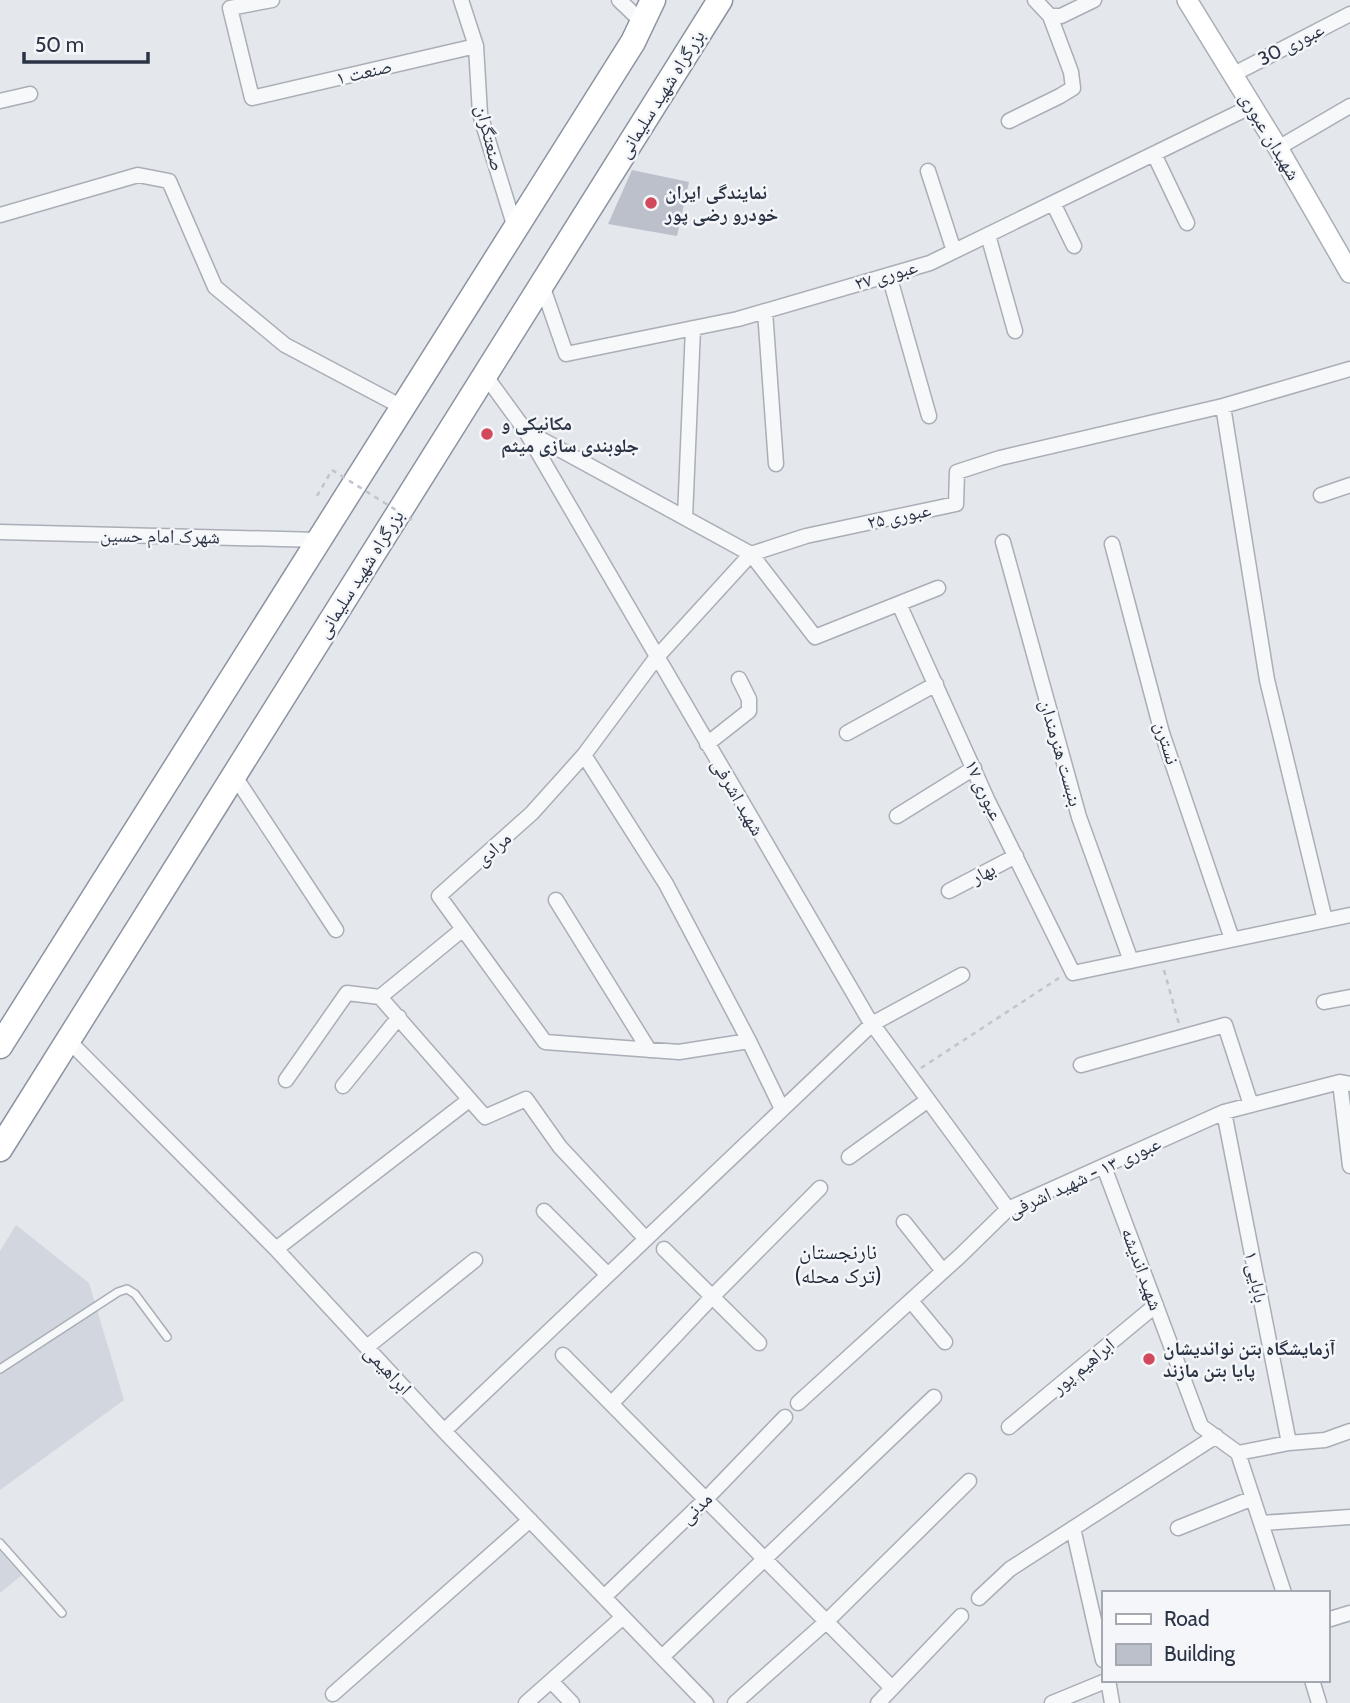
<svg xmlns="http://www.w3.org/2000/svg" width="1350" height="1703" viewBox="0 0 1350 1703" font-family="Cabin,'Noto Naskh Arabic',sans-serif">
<style>
.built{fill:#d2d6de}
.building{fill:#bbc0ca}
.lines{fill:none;stroke-linecap:round;stroke-linejoin:round}
.lane-casing{stroke:#a9aeb7;stroke-width:10}
.street-casing{stroke:#a9aeb7;stroke-width:17}
.secondary-casing{stroke:#a9aeb7;stroke-width:22}
.highway-casing{stroke:#8b94a3;stroke-width:27}
.path{stroke:#c2c5cb;stroke-width:2.5;stroke-dasharray:5 5;stroke-linecap:butt}
.lane{stroke:#f7f8fa;stroke-width:7}
.street{stroke:#f7f8fa;stroke-width:14}
.secondary{stroke:#fff;stroke-width:19}
.highway{stroke:#fff;stroke-width:24}
.path-bridge{stroke:#c2c5cb;stroke-width:2.5;stroke-dasharray:5 5;stroke-linecap:butt}
.poi-dot{fill:#d1495b;stroke:#f4f6f9;stroke-width:2.5}
.labels{text-anchor:middle;dominant-baseline:central;stroke-width:5;stroke-linejoin:round;paint-order:stroke}
.street-label{font-size:19px;fill:#2b3445;stroke:#f4f6f9}
.poi-label{font-size:19px;font-weight:bold;fill:#2b3445;stroke:#f4f6f9;text-anchor:start}
.neighbourhood-label{font-size:21px;fill:#1d2536;stroke:#f4f6f9}
</style>
<rect width="100%" height="100%" fill="#e4e7ec"/>
<path class="built" d="M16 1225 89 1283 124 1400 0 1490V1251Z
M0 1551 22 1575 0 1593Z"/>
<path class="building" d="M632 170 689 182 677 236 608 224Z"/>
<g class="lines">
<g class="lane-casing">
<path id="lane" d="M0 1369 118 1292 127 1289 135 1294 167 1337
M0 1543 62 1613"/>
</g>
<g class="street-casing">
<path id="street" d="M272 0 230 8 252 98 476 46
M461 0 476 46 480 114 515 228
M619 0 642 22
M1035 0 1050 16H1061L1094 0
M1232 75 1350 14
M0 101 30 94
M1009 121 1060 96 1073 88 1071 72 1050 16
M1278 148 1350 106
M1154 154 1187 223
M928 171 954 251
M1053 203 1074 246
M0 215 138 175 169 181 215 287 285 345 402 407
M988 235 1015 331
M889 275 929 416
M542 285 566 354 738 319 930 263 1252 106
M765 311 776 464
M485 375 525 430 868 1018 1008 1209
M1223 406 1267 680 1325 920
M526 431 751 554 806 536 956 504 957 472 1000 458 1223 406 1350 369
M1321 495 1350 485
M685 518 693 328
M0 532 319 540
M1003 542 1079 817 1131 961
M1112 544 1162 733 1232 939
M899 604 987 799 1073 973 1350 915
M847 733 936 684
M707 744 749 711V699L739 679
M584 755 666 884 749 1041 782 1109
M234 775 336 930
M897 816 974 768
M949 891 1016 856
M556 900 649 1050
M380 997 463 929
M1324 1002 1350 997
M68 1040 276 1249 444 1431 706 1703
M749 1041 679 1052 545 1042 439 896 532 813 584 755 656 658 751 554 815 637 938 588
M1081 1065 1225 1025 1251 1105
M286 1080 347 993 380 997 485 1117 526 1099 560 1147 646 1239
M1340 1082 1350 1166
M343 1086 399 1017
M1224 1112 1289 1443
M849 1157 928 1100
M1104 1167 1201 1426 1238 1453 1284 1593
M544 1211 608 1275
M904 1222 943 1271
M276 1249 469 1100
M664 1249 759 1343
M911 1301 945 1342
M367 1347 475 1260
M563 1355 892 1688
M612 1403 713 1296 820 1188
M798 1403 961 1255 1008 1209 1224 1112 1340 1082 1350 1084
M1009 1427 1156 1305
M444 1431 872 1024 962 975
M1238 1453 1289 1443 1325 1440 1350 1431
M1261 1523 1350 1517
M1073 1528 1103 1660
M1178 1528 1253 1498
M604 1597 706 1499 785 1417
M979 1598 1010 1569 1216 1436
M1327 1620 1350 1613
M662 1657 934 1397
M1108 1680 1112 1703
M1312 1680 1319 1703
M551 1681 572 1703
M333 1694 530 1520
M526 1703 623 1617
M735 1703 826 1622 969 1481
M878 1703 961 1616
M1052 1703 1108 1680"/>
</g>
<g class="secondary-casing">
<path id="secondary" d="M1187 0 1278 148 1350 273"/>
</g>
<g class="highway-casing">
<path id="highway" d="M0 1046 633 42 653 0
M0 1149 720 0"/>
</g>
<path class="path" d="M317 496 332 470
M1164 970 1179 1024
M921 1068 1059 978"/>
<use href="#lane" class="lane"/>
<use href="#street" class="street"/>
<use href="#secondary" class="secondary"/>
<use href="#highway" class="highway"/>
<path class="path-bridge" d="M332 470 412 520"/>
</g>
<g class="poi-dot">
<circle cx="651" cy="203" r="7"/>
<circle cx="487" cy="434" r="7"/>
<circle cx="1149" cy="1359" r="7"/>
</g>
<g class="labels">
<g class="street-label">
<text transform="translate(1291 44) rotate(-27)">عبوری 30</text>
<text transform="translate(364 72) rotate(-13)">صنعت ۱</text>
<text transform="translate(661 94) rotate(-58)">بزرگراه شهید سلیمانی</text>
<text transform="translate(1270 136) rotate(59)">شهیدان عبوری</text>
<text transform="translate(490 138) rotate(76)">صنعتگران</text>
<text transform="translate(886 275) rotate(-16)">عبوری ۲۷</text>
<text transform="translate(899 516) rotate(-12)">عبوری ۲۵</text>
<text transform="translate(160 536) rotate(1)">شهرک امام حسین</text>
<text transform="translate(360 574) rotate(-58)">بزرگراه شهید سلیمانی</text>
<text transform="translate(1167 743) rotate(73)">نسترن</text>
<text transform="translate(1061 753) rotate(74)">بنبست هنرمندان</text>
<text transform="translate(984 790) rotate(65)">عبوری ۱۷</text>
<text transform="translate(738 797) rotate(60)">شهید اشرفی</text>
<text transform="translate(493 849) rotate(-42)">مرادی</text>
<text transform="translate(983 873) rotate(-28)">بهار</text>
<text transform="translate(1084 1177) rotate(-25)">عبوری ۱۳ - شهید اشرفی</text>
<text transform="translate(1142 1269) rotate(70)">شهید اندیشه</text>
<text transform="translate(1256 1277) rotate(79)">بابایی ۱</text>
<text transform="translate(1083 1366) rotate(-40)">ابراهیم پور</text>
<text transform="translate(388 1370) rotate(47)">ابراهیمی</text>
<text transform="translate(696 1508) rotate(-44)">مدنی</text>
</g>
<g class="poi-label">
<text x="665" y="192">نمایندگی ایران<tspan x="665" dy="22">خودرو رضی پور</tspan></text>
<text x="501" y="423">مکانیکی و<tspan x="501" dy="22">جلوبندی سازی میثم</tspan></text>
<text x="1163" y="1348">آزمایشگاه بتن نواندیشان<tspan x="1163" dy="22">پایا بتن مازند</tspan></text>
</g>
<g class="neighbourhood-label">
<text x="838" y="1251">نارنجستان<tspan x="838" dy="24">(ترک محله)</tspan></text>
</g>
</g>
<rect x="1102" y="1591" width="228" height="91" fill="#f4f6f9" stroke="#a4a8b1" stroke-width="2"/>
<rect x="1116" y="1614" width="35" height="10" fill="#ffffff" stroke="#a4a8b1" stroke-width="2"/>
<text x="1164" y="1626" font-size="21" fill="#2b3445">Road</text>
<rect x="1116" y="1644" width="35" height="21" fill="#bbc0ca" stroke="#a4a8b1" stroke-width="2"/>
<text x="1164" y="1661" font-size="21" fill="#2b3445">Building</text>
<path d="M24 52v10h124v-10" fill="none" stroke="#2b3445" stroke-width="3.5"/>
<text x="35" y="52" font-size="21" fill="#2b3445" stroke="#f4f6f9" stroke-width="5" paint-order="stroke">50 m</text>
</svg>
